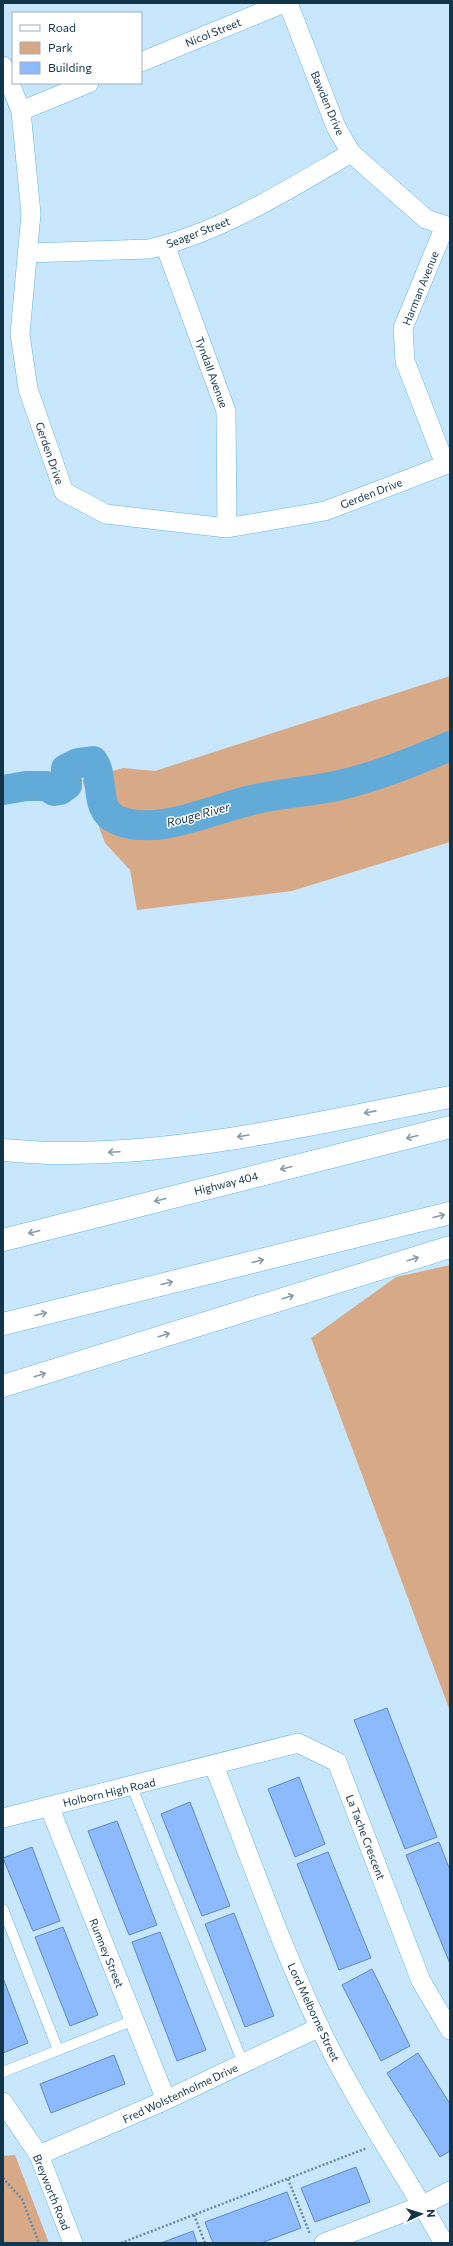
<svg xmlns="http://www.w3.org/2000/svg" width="453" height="2246" viewBox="0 0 453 2246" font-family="Commissioner,sans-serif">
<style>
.green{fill:#d8a987}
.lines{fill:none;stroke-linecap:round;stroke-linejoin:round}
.river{stroke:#62abd8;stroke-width:30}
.building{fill:#8dbafc;stroke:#5e89c8}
.lane-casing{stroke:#63b3e5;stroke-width:11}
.street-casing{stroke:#63b3e5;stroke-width:20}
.highway-casing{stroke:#63b3e5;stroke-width:23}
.path{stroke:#69899e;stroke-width:2.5;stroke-dasharray:2 2;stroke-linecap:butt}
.lane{stroke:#fff;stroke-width:10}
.street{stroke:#fff;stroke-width:19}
.highway{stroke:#fff;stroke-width:22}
.oneway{stroke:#899aa4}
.labels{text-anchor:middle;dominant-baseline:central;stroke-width:3;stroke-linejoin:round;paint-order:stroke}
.street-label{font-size:11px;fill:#13354a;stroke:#fff}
.water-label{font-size:12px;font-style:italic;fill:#153549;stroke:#fff}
</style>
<rect width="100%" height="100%" fill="#c9e7fc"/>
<path class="green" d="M450 676V842L292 891 137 910 130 870 105 843 82 780 123 768 155 771Z
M450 1265V1711L311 1338 396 1277Z
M15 2155 49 2243H3V2156Z"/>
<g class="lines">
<path class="river" d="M3 790 26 786H47L54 791 60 790 67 785 66 769 78 763 93 761C105 777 93 810 117 820 157 837 212 809 252 800 280 793 309 792 336 786 376 777 413 762 450 746"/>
</g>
<path class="building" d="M387 1708 437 1837 405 1849 354 1720Z
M299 1777 325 1844 295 1857 268 1789Z
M190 1802 230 1906 202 1916 161 1814Z
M117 1821 157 1925 129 1935 88 1831Z
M439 1842 450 1870V1964L406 1855Z
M32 1847 60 1921 33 1931 3 1858Z
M328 1852 371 1958 339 1970 297 1864Z
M234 1913 274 2016 245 2027 205 1924Z
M63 1927 98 2015 70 2026 35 1937Z
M160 1932 206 2050 177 2061 132 1942Z
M372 1969 410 2046 381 2061 342 1985Z
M3 1978 28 2043 3 2053Z
M418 2053 450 2104V2151L440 2157 387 2073Z
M114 2055 125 2084 51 2113 40 2084Z
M356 2167 370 2202 315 2222 301 2188Z
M287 2192 301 2228 261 2243H213L205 2222Z
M193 2231 197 2243H161Z"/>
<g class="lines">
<g class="lane-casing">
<path id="lane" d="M132 1787 243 2063
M3 1909 58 2050
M3 2072 134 2020"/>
</g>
<g class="street-casing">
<path id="street" d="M288 3 336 127 351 153 426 219 450 227
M141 62 284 3
M3 66 21 111 31 214 20 334 28 389 64 492 106 514 227 528 325 511 450 463
M21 111 89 83
M165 245 226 411 227 528
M28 253 149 249C222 232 287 190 351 153
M445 464 405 361 403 328 445 226
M214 1766C249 1853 279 1942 319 2026 355 2102 403 2171 444 2243
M49 1806 166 2100
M3 1818 298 1743 337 1762 421 1981 450 2030
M3 2102 39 2155 73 2243
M39 2155 166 2100 320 2027
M324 2243 423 2205 450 2191"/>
</g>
<g class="highway-casing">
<path id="highway" d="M3 1150C20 1151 37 1153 54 1153 188 1155 320 1122 450 1097
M3 1240 450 1127
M3 1324 450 1213
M3 1386 450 1247"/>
</g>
<path class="path" d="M3 2178 22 2199 39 2243
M288 2179 310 2234
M194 2215 205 2243
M121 2243 367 2148"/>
<use href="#lane" class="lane"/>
<use href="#street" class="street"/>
<use href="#highway" class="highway"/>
</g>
<defs><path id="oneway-shaft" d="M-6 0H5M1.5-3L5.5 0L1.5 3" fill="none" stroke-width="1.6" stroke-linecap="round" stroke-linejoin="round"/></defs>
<g class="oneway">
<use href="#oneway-shaft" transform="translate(370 1112) rotate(169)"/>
<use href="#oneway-shaft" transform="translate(243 1136) rotate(171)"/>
<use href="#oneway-shaft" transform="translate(412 1137) rotate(166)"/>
<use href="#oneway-shaft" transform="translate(114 1152) rotate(177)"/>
<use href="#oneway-shaft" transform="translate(286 1168) rotate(166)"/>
<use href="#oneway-shaft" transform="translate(160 1200) rotate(166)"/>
<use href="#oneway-shaft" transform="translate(439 1216) rotate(-14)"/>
<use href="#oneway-shaft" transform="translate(34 1232) rotate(166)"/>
<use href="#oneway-shaft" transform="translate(413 1259) rotate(-17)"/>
<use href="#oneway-shaft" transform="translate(258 1261) rotate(-14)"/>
<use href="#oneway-shaft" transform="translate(167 1283) rotate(-14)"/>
<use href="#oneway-shaft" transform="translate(288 1297) rotate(-17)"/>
<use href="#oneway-shaft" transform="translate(41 1314) rotate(-14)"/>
<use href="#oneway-shaft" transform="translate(164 1335) rotate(-18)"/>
<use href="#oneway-shaft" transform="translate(40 1375) rotate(-18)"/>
</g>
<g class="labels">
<g class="street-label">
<text transform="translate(213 32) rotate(-22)">Nicol Street</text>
<text transform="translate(328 103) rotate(67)">Bawden Drive</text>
<text transform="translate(198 232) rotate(-21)">Seager Street</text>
<text transform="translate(420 288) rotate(-68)">Harman Avenue</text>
<text transform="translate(212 372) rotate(70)">Tyndall Avenue</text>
<text transform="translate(50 453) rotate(71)">Gerden Drive</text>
<text transform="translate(371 493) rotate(-21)">Gerden Drive</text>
<text transform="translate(226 1183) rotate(-14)">Highway 404</text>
<text transform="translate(109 1792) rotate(-13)">Holborn High Road</text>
<text transform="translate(366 1837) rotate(69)">La Tache Crescent</text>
<text transform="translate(107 1953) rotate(68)">Rumney Street</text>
<text transform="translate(314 2012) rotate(65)">Lord Melborne Street</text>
<text transform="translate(180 2093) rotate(-25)">Fred Wolstenholme Drive</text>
<text transform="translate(52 2192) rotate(68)">Breyworth Road</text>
</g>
<g class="water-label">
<text transform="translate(198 814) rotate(-15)">Rouge River</text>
</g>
</g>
<rect width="453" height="2246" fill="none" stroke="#13354a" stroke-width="8"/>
<rect x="12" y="12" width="130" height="72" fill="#ffffff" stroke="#a1aeb7"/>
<rect x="20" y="25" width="20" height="6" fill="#ffffff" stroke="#a1aeb7"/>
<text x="48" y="32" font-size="12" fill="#13354a">Road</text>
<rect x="20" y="42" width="20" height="12" fill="#d8a987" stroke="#a1aeb7"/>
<text x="48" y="52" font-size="12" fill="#13354a">Park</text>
<rect x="20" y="62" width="20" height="12" fill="#8dbafc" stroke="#a1aeb7"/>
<text x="48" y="72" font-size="12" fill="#13354a">Building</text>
<g transform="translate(421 2214) rotate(86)" stroke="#ffffff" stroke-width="3" paint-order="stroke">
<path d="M0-3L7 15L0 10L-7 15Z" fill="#13354a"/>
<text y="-6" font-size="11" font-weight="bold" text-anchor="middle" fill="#13354a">N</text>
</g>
</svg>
